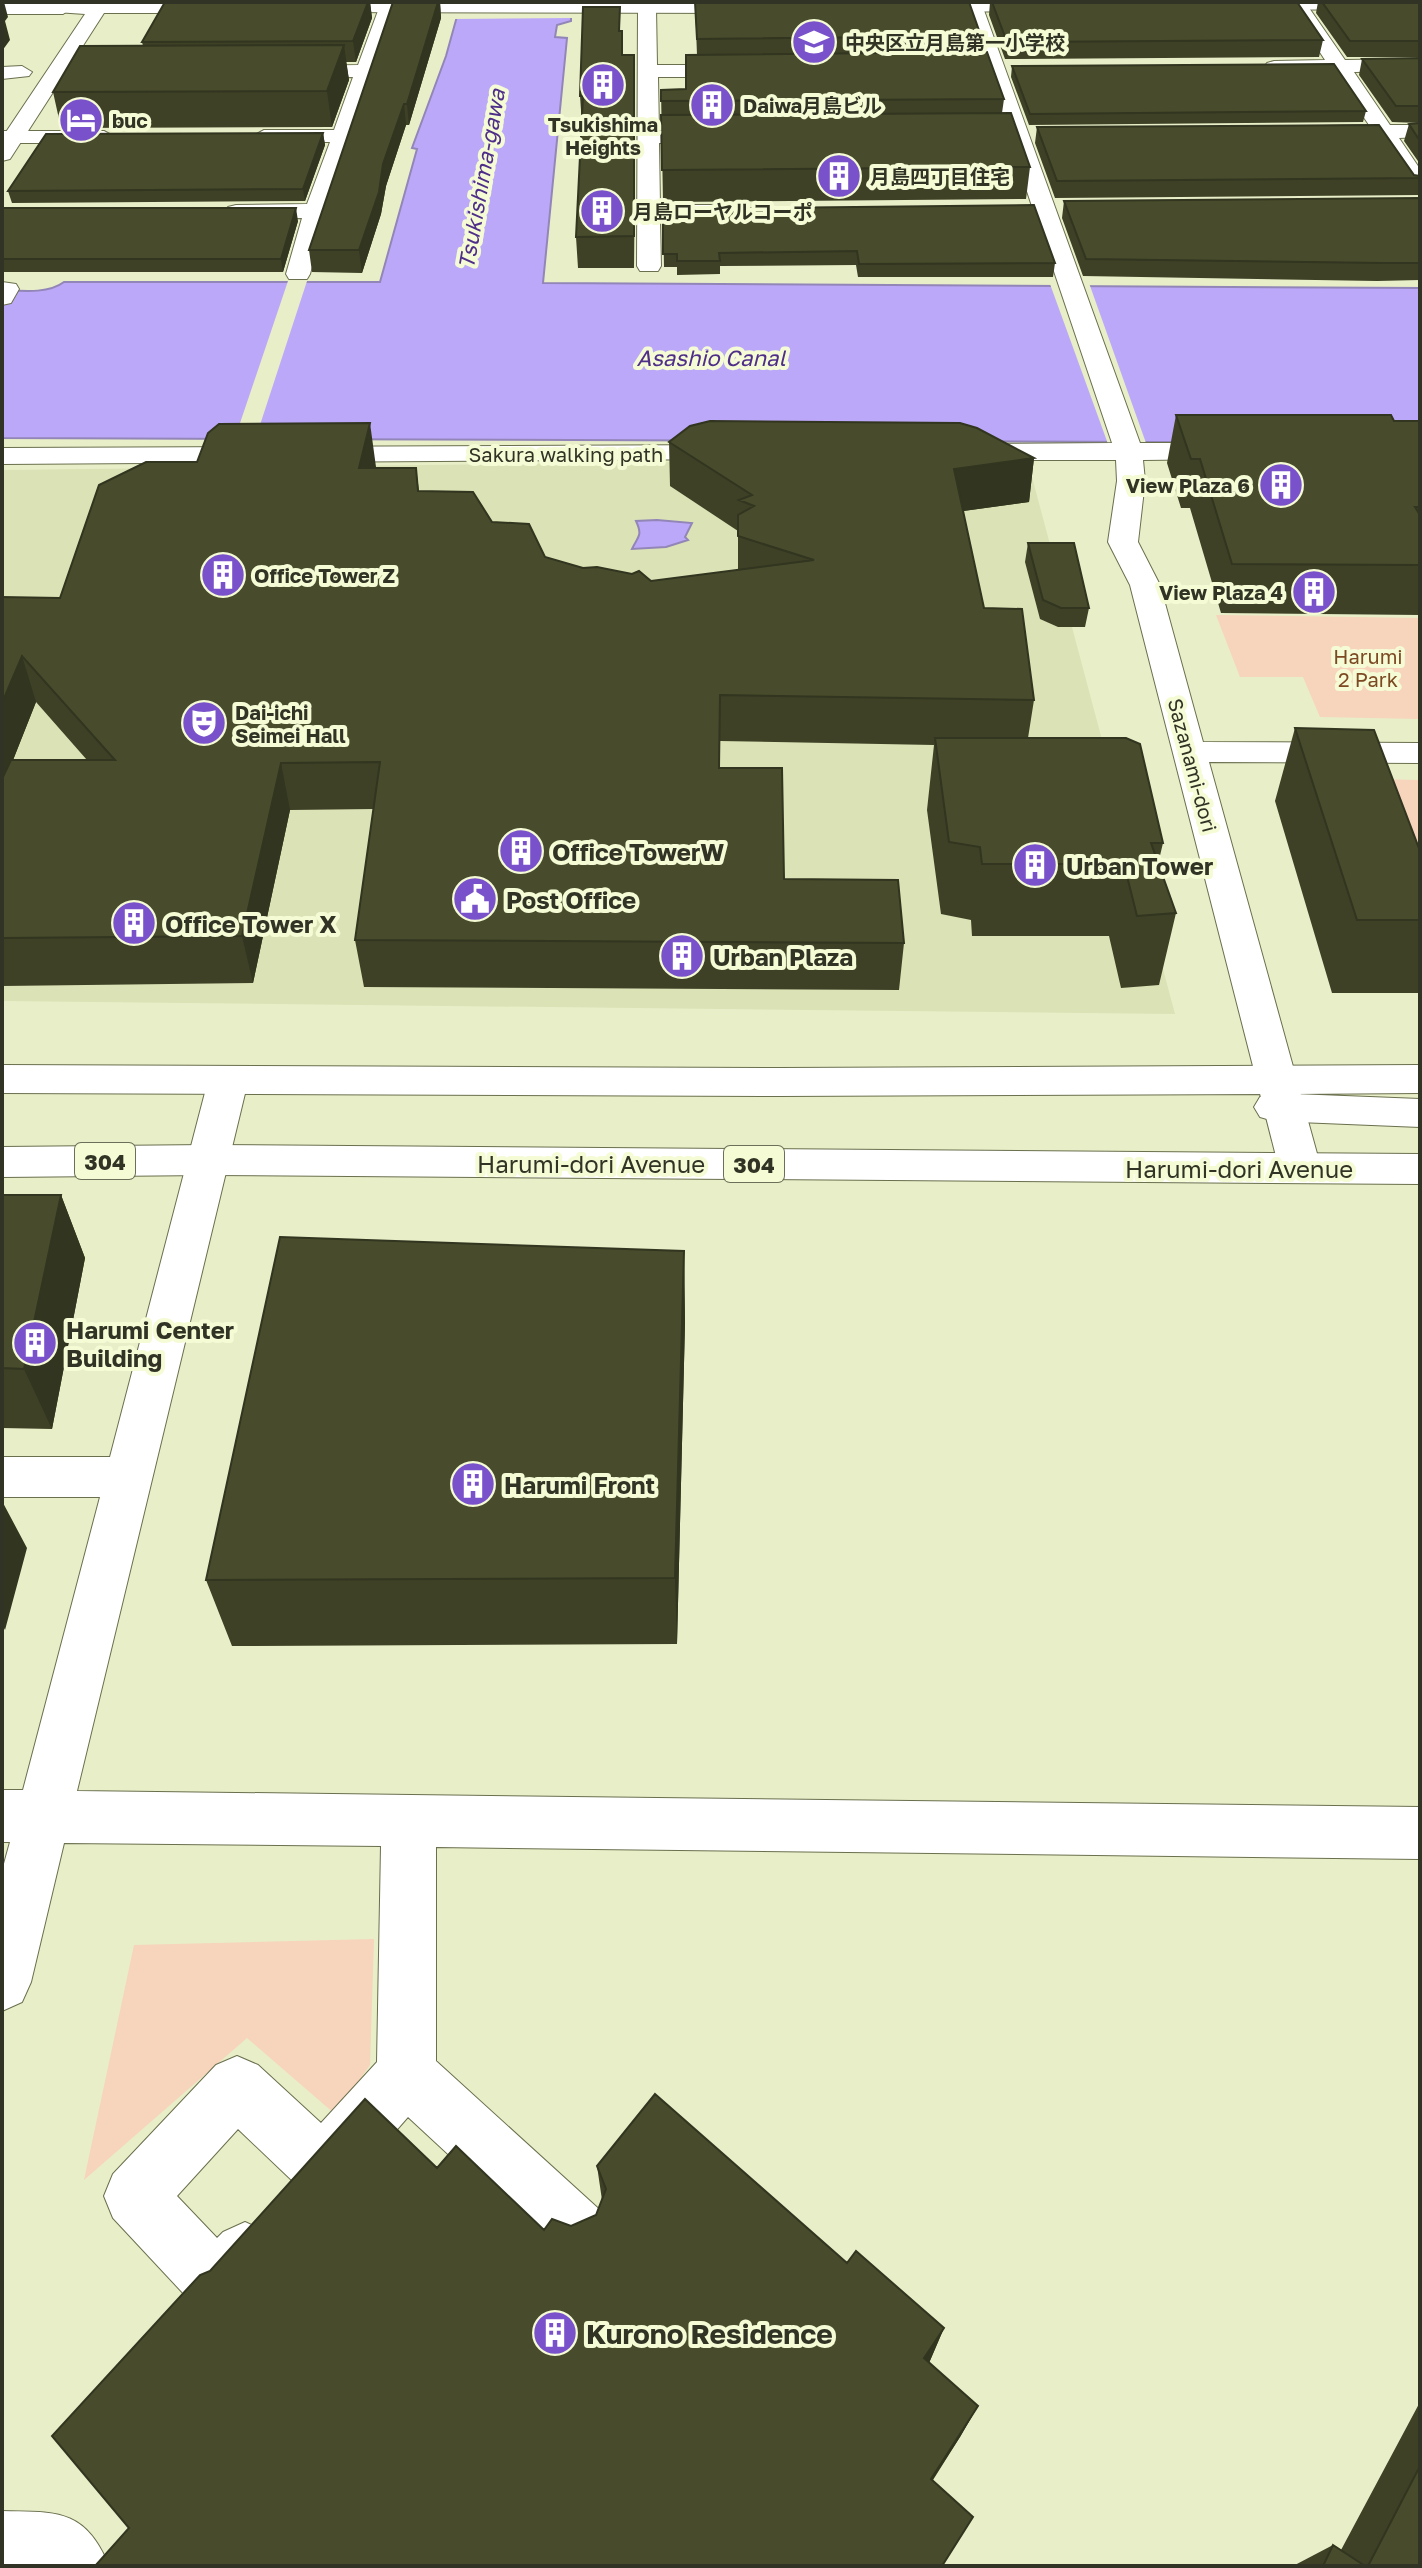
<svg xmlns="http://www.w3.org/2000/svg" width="1422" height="2568" viewBox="0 0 1422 2568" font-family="'Golos Text','Noto Sans JP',sans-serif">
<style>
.built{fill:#dbe2b5}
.green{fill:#f7d4bc}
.water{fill:#bca8f8;stroke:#9285b8;stroke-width:2}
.pier{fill:#e8eec8}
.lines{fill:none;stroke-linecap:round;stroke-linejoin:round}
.minor-casing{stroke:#6a6f4d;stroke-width:2}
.major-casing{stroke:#6a6f4d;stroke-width:2}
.minor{fill:#fff;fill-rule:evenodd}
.major{fill:#fff;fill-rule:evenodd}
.wall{fill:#3e4126;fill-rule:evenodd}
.shaded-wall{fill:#32351f}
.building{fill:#484c2c;stroke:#32351f;stroke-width:2}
.labels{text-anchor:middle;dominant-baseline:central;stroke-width:8;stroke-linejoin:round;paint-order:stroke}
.far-poi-label{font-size:20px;font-weight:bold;fill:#313324;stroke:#f5fbd5;text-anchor:start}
.far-street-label{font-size:20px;fill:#313324;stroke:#f5fbd5}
.far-park-label{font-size:20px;fill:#7c4923;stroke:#f5fbd5}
.far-water-label{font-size:22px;font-style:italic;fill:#4e2e89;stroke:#f5fbd5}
.shield{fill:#f5fbd5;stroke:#6c6f59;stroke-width:2}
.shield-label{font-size:22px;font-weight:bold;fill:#313324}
.poi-label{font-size:24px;font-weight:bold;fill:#313324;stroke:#f5fbd5;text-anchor:start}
.street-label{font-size:24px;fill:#313324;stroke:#f5fbd5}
.near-poi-label{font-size:28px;font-weight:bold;fill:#313324;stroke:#f5fbd5;text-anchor:start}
</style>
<rect width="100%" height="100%" fill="#e8eec8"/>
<path class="built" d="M1027 458 1175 1014 2 1001V470Z"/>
<path class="green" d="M1216 615 1420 618V719L1320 717 1303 677H1240Z
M1373 779 1420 780V883Z
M374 1939 370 2065 335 2114 247 2038 84 2180 134 1945Z"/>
<path class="water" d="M461 2H571V21L557 25 555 37 567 38 543 283 1420 288V443L2 438V290C22 291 48 294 64 282H380L417 149 412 148 446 56Z
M657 520 692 523 685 537 688 540 666 547 632 549C638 536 643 536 636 521Z"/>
<path class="pier" d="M456 2H574V18L452 19Z
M289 278H308L259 428 238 429Z
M1089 283 1146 443 1108 444 1050 284Z"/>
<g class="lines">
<g class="minor-casing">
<path id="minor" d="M2 2H63L72 8 63 14H2Z
M388 2 397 8 327 211 310 274 307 279H289L286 274 302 218 236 219 228 217 225 212 228 207 236 205 307 204 330 142H264L253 136 264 130H334L353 77 290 78 280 72 290 66 358 65 379 8Z
M647 2 656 8 657 65H745L755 71 745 77H658L659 131H722L733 137 722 143H659L660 205H722L730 207 733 212 730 217 722 219H660L661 266 658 271H640L637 266 638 8Z
M963 2H981L1140 443H1230L1240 445 1244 451 1240 457 1230 459 1143 460 1145 481 1138 542 1160 585 1203 742 1420 743V763L1209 762 1321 1168 1315 1179 1300 1183 1285 1179 1279 1168 1130 585 1108 542 1117 481 1116 460H962L952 458 948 452 952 446 962 444 1112 443Z
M1287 2H1305L1345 60 1420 59V71L1354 72 1390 125H1420V137L1399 138 1420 169V192L1412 190 1377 138 1314 137 1311 132 1322 126 1369 125 1333 72 1267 71 1264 67 1267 63 1274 61 1325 60Z
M22 66 32 72 29 76 2 79V67Z
M2 131H104L115 137 104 143H2Z
M2 282 16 284 19 289 11 303 2 305Z
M730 445 740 447 744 453 740 459 2 464V448Z
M228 1067 242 1071 248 1081 77 1791 1420 1807V1859L436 1847V2061L601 2211 610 2233 601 2255 579 2264 557 2255 408 2117 358 2174 350 2177 345 2189 323 2198 301 2189 238 2129 177 2196 217 2238 223 2232 245 2222 267 2232 277 2254C264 2284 248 2304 218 2317L196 2307 113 2218 104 2196 113 2174 216 2065 237 2056 258 2065 321 2123 377 2062 381 1846 64 1843 31 1982 22 2002 2 2011V1871L10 1842H2V1790H23L100 1497H2V1457H110L208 1081 214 1071Z
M2 2511C58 2512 85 2509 109 2566H2Z"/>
</g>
<g class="major-casing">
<path id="major" d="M63 2H224L230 7 221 13H104L10 159 2 161V138L85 14 56 12 54 8Z
M310 2H756L762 7 753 13 303 12 301 8Z
M903 2H1056L1058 5 1049 11 910 12 903 10 901 6Z
M1230 2H1420V9L1238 10 1231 8Z
M2 1065 780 1068 1420 1065V1093L1294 1094 1420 1099V1127L1274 1121 1260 1117 1254 1107 1260 1097 1271 1094 780 1096 2 1093Z
M208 1145 1420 1154V1184L208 1175 2 1177V1147Z"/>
</g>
<use href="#minor" class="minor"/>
<use href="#major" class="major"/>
</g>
<path class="wall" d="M165 2H370L372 18 356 62H346L349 80 332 127 61 128 53 92 143 46 142 42Z
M393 2H440L441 18 409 125H406L386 186 381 214 362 273 312 272 309 250Z
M695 2 981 36 980 52 1004 99 1002 113 1030 167 1026 199 663 202 661 90 686 89 697 55Z
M990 2H1297L1323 40 1319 57 1005 59 989 15Z
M1318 2H1420V57H1347L1316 13Z
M621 31 622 55 635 84 634 268H578L576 237 582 125 580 96Z
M1420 58V123L1392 122 1359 75 1362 59Z
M1012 66 1366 111 1363 122 1029 125 1011 77Z
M1420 123V164L1404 141 1409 124Z
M1037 127 1414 175 1420 176V195L1055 198 1035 143Z
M323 133 325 145 305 201 12 203 8 191Z
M1420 198V280L1377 281 1083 276 1062 218 1064 201Z
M2 208 298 221 283 272H2Z
M663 209 1055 263 1053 277H858L856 265 720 266V274L677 275V267H664Z
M1176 415 1420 421V615L1221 613 1190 508H1181L1167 463Z
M669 442 1034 458 1029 502 963 511 984 608 1034 700 1028 738 1163 843 1158 864 1176 913 1159 985 1121 988 1109 936H972L971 920 941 914 927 810 934 745 720 741 719 768 784 879 904 943 899 990 364 987 355 940 374 809 290 810 253 983 2 986V597L60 598 376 468H416L419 491 492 522 545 557 583 568 651 581 738 570V531L670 486ZM36 702 87 760H13Z
M1028 543 1089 608 1085 627H1058L1040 619 1025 562Z
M1295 728 1420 851V993H1332L1275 801Z
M2 1195H61L85 1258 52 1429 2 1428Z
M684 1251 685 1323 677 1644 232 1646 206 1580Z
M597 2166 847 2263 944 2328 929 2363 978 2406 960 2437 933 2480 437 2168 544 2230 571 2226 596 2215 602 2200Z
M1420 2402V2566H1293L1333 2545 1341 2550Z"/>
<path class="shaded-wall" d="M2 2H4L8 17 5 21 10 40 2 51Z
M368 2H370L372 18 356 62 353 41Z
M438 2H440L441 18 409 125 407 104Z
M344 45 349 80 332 127 327 91Z
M634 55 635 84 634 268Z
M404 104 406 125 386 186 381 214 362 273 359 250 383 164Z
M323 133 325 145 305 201 303 189Z
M296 208 298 221 283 272 281 259Z
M370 423 376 467 365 512 359 468Z
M1034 458 1029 502 949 513 954 469Z
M22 656 36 702 2 788V703Z
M281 763 290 810 253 983 242 936Z
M61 1195 85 1258 52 1429 24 1369Z
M684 1251 685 1323 677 1644 675 1578Z
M2 1501 27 1548 5 1630 2 1624Z
M944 2328 929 2363 924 2358Z
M978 2406 960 2437 916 2505 931 2479Z"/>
<path class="building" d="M165 2H368L353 41 142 42Z
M393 2H438L407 104H404L383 164 379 192 359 250H309Z
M695 2H969L981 36 697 39Z
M992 2H1297L1323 40 1007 42Z
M1322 2H1420V41H1350Z
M583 7H620L619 31H622V55H634V236L576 237 583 96H580Z
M344 45 327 91 53 92 80 46Z
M987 52 1004 99 661 101V90L686 89V55Z
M1420 58V106H1396L1362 59Z
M1334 64 1366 111 1030 114 1012 66Z
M1011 113 1030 167 662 170 661 115Z
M1420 123V141L1409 124Z
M1379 125 1414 175 1420 176V178L1057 181 1037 127Z
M323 133 303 189 8 191 46 134Z
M1420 198V263H1382L1086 259 1064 201Z
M1034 205 1055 263 859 264 857 251 719 253 720 261H677V254H663V209Z
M2 208H296L281 259H2Z
M1176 415H1391L1394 421H1420V507H1415L1420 515V565L1232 564 1200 459H1191Z
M710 421 960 423 977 428 1034 458 954 469 984 608 1022 609 1034 700 720 695 719 768H782L784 879 898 880 904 943 355 940 380 762 281 763 242 936 2 938V779L11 760H115L22 656 2 703V597L60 598 99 485 146 462H197L208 433 219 424 370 423 359 468H416L418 491 473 492 492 522 529 524 545 557 583 568 597 567 632 574 639 571 651 581 814 560 738 536V515L754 506 739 500 752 495 669 442 690 426Z
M1028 543H1074L1089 608H1061L1043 600Z
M1295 728 1374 730 1420 851V920H1357Z
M935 738H1126L1140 744 1163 843H1151L1176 913 1137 916 1124 864H982L980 847 949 842Z
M2 1195H61L24 1369 2 1368Z
M280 1237 684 1251 675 1578 206 1580Z
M655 2094 847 2263 856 2251 944 2328 924 2358 978 2406 931 2479 973 2517 942 2566H95L129 2528 52 2436 200 2275 210 2271 365 2099 437 2168 456 2146 544 2230 552 2219 571 2226 596 2215 606 2189 597 2166Z
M1420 2466V2566H1368Z
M1333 2545 1365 2566H1323Z"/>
<defs>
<g id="school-disc" transform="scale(2.3)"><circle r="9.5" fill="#7951ca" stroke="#f5fbd5"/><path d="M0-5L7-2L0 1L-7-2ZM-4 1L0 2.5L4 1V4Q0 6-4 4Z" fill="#fff"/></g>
<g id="building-disc" transform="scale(2.3)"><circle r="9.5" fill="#7951ca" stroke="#f5fbd5"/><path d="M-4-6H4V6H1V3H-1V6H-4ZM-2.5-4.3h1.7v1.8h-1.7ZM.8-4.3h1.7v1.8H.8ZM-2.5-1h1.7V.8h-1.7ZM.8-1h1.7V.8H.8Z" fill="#fff"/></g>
<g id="hotel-disc" transform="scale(2.3)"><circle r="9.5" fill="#7951ca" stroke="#f5fbd5"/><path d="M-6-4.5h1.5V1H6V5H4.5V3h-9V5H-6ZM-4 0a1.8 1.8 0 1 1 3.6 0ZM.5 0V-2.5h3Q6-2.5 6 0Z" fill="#fff"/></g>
<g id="theatre-disc" transform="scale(2.3)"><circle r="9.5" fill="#7951ca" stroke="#f5fbd5"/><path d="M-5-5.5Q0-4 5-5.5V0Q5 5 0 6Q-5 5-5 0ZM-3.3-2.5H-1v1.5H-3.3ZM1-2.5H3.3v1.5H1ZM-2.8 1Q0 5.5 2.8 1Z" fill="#fff"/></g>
<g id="civic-disc" transform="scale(2.3)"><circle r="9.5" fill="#7951ca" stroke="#f5fbd5"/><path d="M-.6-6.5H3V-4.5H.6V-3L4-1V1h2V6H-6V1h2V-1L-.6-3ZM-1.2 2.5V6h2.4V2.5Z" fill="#fff"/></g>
</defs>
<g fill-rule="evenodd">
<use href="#school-disc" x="814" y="42"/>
<use href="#building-disc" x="603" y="85"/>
<use href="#building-disc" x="712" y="105"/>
<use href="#hotel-disc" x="81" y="120"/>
<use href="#building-disc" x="839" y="176"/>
<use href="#building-disc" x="602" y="211"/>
<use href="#building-disc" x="1281" y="485"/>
<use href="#building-disc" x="223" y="575"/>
<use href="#building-disc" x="1314" y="592"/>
<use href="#theatre-disc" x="204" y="723"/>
<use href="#building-disc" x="521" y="851"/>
<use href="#building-disc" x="1035" y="865"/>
<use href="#civic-disc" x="475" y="899"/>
<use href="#building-disc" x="134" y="923"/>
<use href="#building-disc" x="682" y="956"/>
<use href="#building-disc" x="35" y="1343"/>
<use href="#building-disc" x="473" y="1484"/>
<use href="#building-disc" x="555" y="2333"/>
</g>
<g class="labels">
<g class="far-poi-label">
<text x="845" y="42">中央区立月島第一小学校</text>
<text x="743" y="105">Daiwa月島ビル</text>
<text x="112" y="120">buc</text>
<text x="603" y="124" text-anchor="middle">Tsukishima<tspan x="603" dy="23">Heights</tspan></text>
<text x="870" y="176">月島四丁目住宅</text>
<text x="633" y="211">月島ローヤルコーポ</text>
<text x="1250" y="485" text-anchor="end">View Plaza 6</text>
<text x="254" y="575">Office Tower Z</text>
<text x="1283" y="592" text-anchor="end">View Plaza 4</text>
<text x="235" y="712">Dai-ichi<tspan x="235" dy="23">Seimei Hall</tspan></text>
</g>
<g class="far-street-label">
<text x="566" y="454">Sakura walking path</text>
<text transform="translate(1193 765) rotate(75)">Sazanami-dori</text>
</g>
<g class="far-park-label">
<text x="1368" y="656">Harumi<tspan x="1368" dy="23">2 Park</tspan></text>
</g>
<g class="far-water-label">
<text transform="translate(481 179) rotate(-80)">Tsukishima-gawa</text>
<text x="711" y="357">Asashio Canal</text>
</g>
<g class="shield">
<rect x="75" y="1143" width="60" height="36" rx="6"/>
<rect x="724" y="1146" width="60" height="36" rx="6"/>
</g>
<g class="shield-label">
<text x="105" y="1161">304</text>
<text x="754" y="1164">304</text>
</g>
<g class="poi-label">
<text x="552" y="851">Office TowerW</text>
<text x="1066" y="865">Urban Tower</text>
<text x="506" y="899">Post Office</text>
<text x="165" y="923">Office Tower X</text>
<text x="713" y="956">Urban Plaza</text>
<text x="66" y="1329">Harumi Center<tspan x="66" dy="28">Building</tspan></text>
<text x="504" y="1484">Harumi Front</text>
</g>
<g class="street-label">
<text x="591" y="1163">Harumi-dori Avenue</text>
<text x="1239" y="1168">Harumi-dori Avenue</text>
</g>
<g class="near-poi-label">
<text x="586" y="2333">Kurono Residence</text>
</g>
</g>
<rect width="1422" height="2568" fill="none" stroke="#313324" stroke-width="8"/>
</svg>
